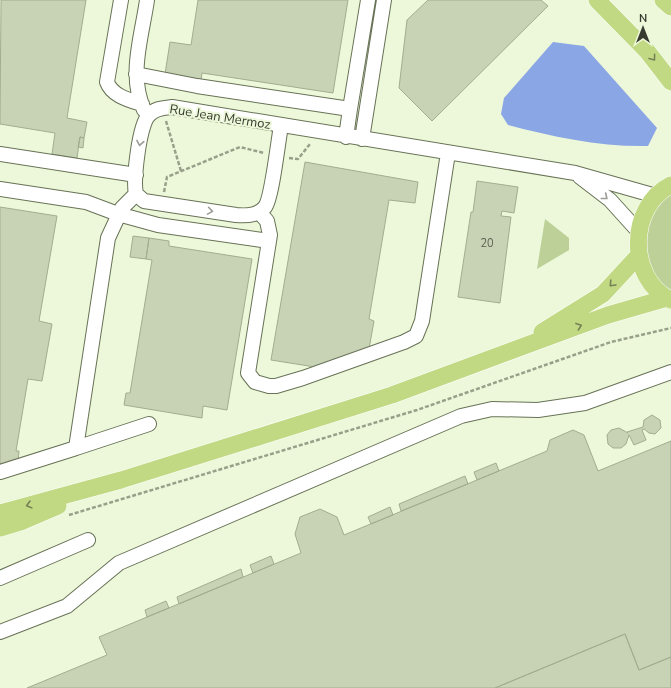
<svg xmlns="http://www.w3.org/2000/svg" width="671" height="688" viewBox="0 0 671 688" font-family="'Nunito Sans',sans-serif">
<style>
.green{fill:#bcd098}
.water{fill:#8ba6e5}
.building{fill:#c8d3b5;stroke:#a2ad90}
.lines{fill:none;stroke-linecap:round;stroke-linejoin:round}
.minor-casing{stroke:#687257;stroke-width:16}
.major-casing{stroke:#fff;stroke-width:18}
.path{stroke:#98a08a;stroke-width:2.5;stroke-dasharray:4 2;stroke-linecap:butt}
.minor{stroke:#fff;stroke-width:14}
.major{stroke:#c2d983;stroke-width:17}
.oneway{stroke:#768255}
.oneway2{stroke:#9b9d97}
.labels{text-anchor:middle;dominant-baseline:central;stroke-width:4;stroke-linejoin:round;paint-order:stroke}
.number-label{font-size:11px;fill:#5b6150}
.street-label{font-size:13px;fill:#373b2f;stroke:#ecf8d9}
</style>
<rect width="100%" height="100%" fill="#ecf8d9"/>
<path class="green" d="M671 193V292L649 271 643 231 650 212Z
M545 219 569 238V250L537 269Z"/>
<path class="water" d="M553 42 584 46 657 128 648 146C601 147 553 137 508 125L501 114 504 98Z"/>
<path class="building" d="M1 0H86L67 118 87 122 84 138 80 137 77 158 52 154 55 133 0 124Z
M198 0H348L333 93 202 73 201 80 165 74 170 42 191 45Z
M428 0H541L548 6 432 121 399 88 407 20Z
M80 137 84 138 83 148 78 147Z
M305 162 418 182 415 203 389 200 369 319 374 321 369 349 315 367 271 360Z
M477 181 518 187 514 213 502 211 501 216 511 217 500 303 458 297 471 212H473Z
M0 207 57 216 39 321 52 324 42 381 28 379 16 451H19L18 462 0 466Z
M133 236 149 238 146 259 130 257Z
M149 238 169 241V246L252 259 227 410 203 406 202 418 124 405 126 393H130L152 260 146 259Z
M652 415 660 420 661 428 655 434 649 433 644 429 642 430 646 440 634 445 629 435 626 444 621 448H613L608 444 607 435 611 430 619 428 628 433 627 432 643 427 644 420Z
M573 430 584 435 598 471 671 441V657L639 670 625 634 495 688H27L107 655 99 637 301 553 295 534 300 517 320 509 337 517 344 535 547 451 550 440Z
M496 463 499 471 477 480 474 472Z
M465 476 468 484 401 511 399 504Z
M390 507 393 515 371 524 368 517Z
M271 556 274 564 253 573 250 565Z
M241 569 243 577 179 604 177 597Z
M166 601 169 608 147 617 145 610Z
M625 634 639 670 671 657V688H495Z"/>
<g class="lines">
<g class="minor-casing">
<path id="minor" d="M121 0 107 82C112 96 129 100 142 104
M136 74 197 86 350 109 368 0
M144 110C128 75 142 36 147 0
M281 126C278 141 272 198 265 207 258 216 246 216 236 215L144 201 136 194C133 181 139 124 149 115 155 108 164 108 172 107L575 173 656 196
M346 137 350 109
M362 139 384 0
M0 154 136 175
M580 177 610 200 638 231
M0 189 86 202 118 214 158 225 269 241
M136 194 122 208 108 238 76 448 149 424
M259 212 267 221 270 235 248 373 255 382 269 386H276L303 378 404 342 416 336 422 321 448 153
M0 472 76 448
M0 578 88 540
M0 632 67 606 119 563 461 416 492 409 538 410 585 403 671 372"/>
</g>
<g class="major-casing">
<path id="major" d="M597 0 647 51 671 82
M663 0 671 7
M671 185C628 206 627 279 671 300
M542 332 603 294 639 255
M0 513 121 480 392 395 608 315 667 298
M0 528 23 521 58 506"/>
</g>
<path class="path" d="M166 121 181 171
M289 158 298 159 310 144
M164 192 167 177 240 147 264 153
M69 515 417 410 611 342 671 328"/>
<use href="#minor" class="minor"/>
<use href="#major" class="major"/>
</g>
<defs><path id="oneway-chevron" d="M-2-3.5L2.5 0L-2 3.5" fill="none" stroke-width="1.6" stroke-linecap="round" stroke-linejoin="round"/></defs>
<g class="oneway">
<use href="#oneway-chevron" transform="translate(653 58) rotate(53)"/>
<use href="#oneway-chevron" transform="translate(612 284) rotate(133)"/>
<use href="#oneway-chevron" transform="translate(579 326) rotate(-20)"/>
<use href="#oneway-chevron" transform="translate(29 505) rotate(165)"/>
</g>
<g class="oneway2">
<use href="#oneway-chevron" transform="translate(140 143) rotate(100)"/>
<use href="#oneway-chevron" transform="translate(605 197) rotate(39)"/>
<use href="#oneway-chevron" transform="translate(210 211) rotate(9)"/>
</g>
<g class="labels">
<g class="number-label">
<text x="487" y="243">20</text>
</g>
<g class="street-label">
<text transform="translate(220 117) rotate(9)">Rue Jean Mermoz</text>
</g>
</g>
<g transform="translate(643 28)" stroke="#ecf8d9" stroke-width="3" paint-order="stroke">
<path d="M0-3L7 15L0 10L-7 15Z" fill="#373b2f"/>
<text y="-6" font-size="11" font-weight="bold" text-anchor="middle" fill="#373b2f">N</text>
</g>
</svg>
